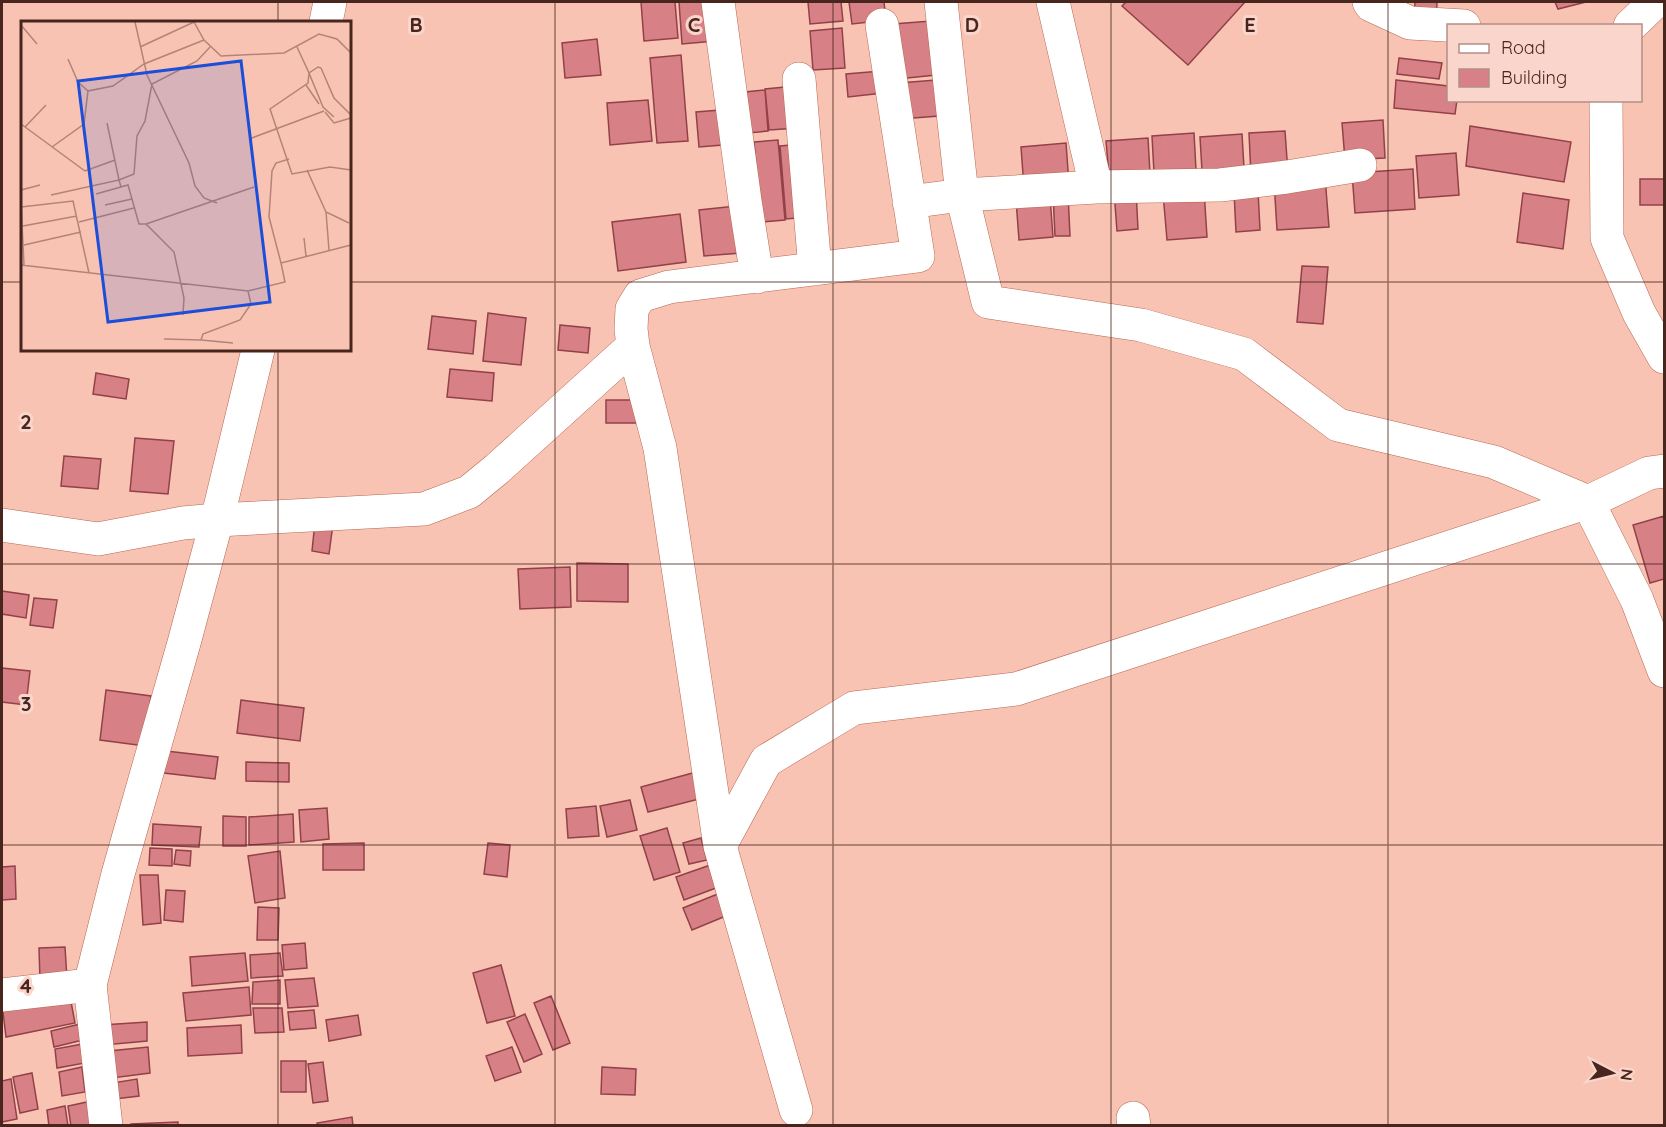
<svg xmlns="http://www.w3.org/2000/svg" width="1666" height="1127" viewBox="0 0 1666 1127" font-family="Quicksand,sans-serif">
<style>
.building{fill:#d78085;stroke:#924149;stroke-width:1.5}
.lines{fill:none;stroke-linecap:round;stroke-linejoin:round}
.minor-casing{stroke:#b86751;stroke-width:34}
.tertiary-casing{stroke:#b86751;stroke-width:34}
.minor{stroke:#fff;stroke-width:33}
.tertiary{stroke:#fff;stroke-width:33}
.grid{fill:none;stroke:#48261d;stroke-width:1.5;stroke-opacity:0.55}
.inset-road{fill:none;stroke:#b28478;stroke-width:1.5}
.view{fill:#1d4ed8;fill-opacity:0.15;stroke:#1d4ed8;stroke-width:3}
.inset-edge{fill:none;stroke:#48261d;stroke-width:3}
.grid-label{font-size:20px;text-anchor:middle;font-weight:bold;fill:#48261d;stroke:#fad5cb;stroke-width:6;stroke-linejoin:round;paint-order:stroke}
</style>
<rect width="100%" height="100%" fill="#f9c3b4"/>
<path class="building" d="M641 2H675L678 38 644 41Z
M679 2H712L715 41 682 44Z
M808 2H841L843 21 810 24Z
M849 2H884L886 20 852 24Z
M1126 2H1245L1188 65 1122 6Z
M1415 2H1437L1436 22 1414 21Z
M1555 2H1586L1558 9Z
M931 21 936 75 898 79 893 24Z
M842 28 845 68 813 70 810 31Z
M597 39 601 75 565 78 562 43Z
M681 55 688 141 657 143 650 58Z
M1399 58 1442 63 1439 79 1397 74Z
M881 71 883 93 848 97 846 74Z
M936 80 939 116 901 119 899 83Z
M1396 80 1448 86V100H1457L1455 114 1394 108Z
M795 86 798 128 769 130 765 89Z
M765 90 768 131 738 134 735 93Z
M648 100 652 141 610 145 607 103Z
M732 109 735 144 699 147 696 112Z
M1383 120 1385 158 1345 160 1342 123Z
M1470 126 1571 142 1564 182 1466 166Z
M1285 131 1288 173 1251 176 1249 133Z
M1194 133 1196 170 1154 173 1152 136Z
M1242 134 1244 168 1202 171 1200 137Z
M1148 138 1150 173 1109 175 1106 141Z
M778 140 785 220 761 222 754 142Z
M1066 143 1069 184 1024 188 1021 147Z
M803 144 808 217 786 219 780 146Z
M1456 153 1459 195 1419 198 1416 156Z
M1413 169 1415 209 1355 213 1352 173Z
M1325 177 1329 227 1277 230 1274 181Z
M1640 179H1664V205H1640Z
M1136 190 1138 229 1117 231 1114 191Z
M1204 190 1207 237 1167 240 1163 193Z
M1258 190 1260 230 1236 232 1234 192Z
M1068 193 1070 236H1055L1053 194Z
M1523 193 1569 200 1563 249 1517 242Z
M1050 197 1053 237 1019 240 1016 200Z
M736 206 741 253 704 256 699 210Z
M680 214 686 262 618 271 612 222Z
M1302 266 1328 267 1323 324 1297 322Z
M488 313 526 318 521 365 483 361Z
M432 316 476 321 473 354 428 349Z
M560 325 590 328 588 353 558 350Z
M450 369 494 373 492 401 447 397Z
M96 373 129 379 126 399 93 394Z
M606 400H637V423H606Z
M135 438 174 441 168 494 130 491Z
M64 456 101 459 98 489 61 486Z
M1664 516V579L1650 583 1633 525Z
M315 522 333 524 329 554 312 551Z
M577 563 628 564V602L577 601Z
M570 567 571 607 520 609 518 569Z
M2 591 29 595 26 618 2 614Z
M34 598 57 600 53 628 30 625Z
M2 668 30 671 26 705 2 702Z
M106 690 151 696 145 746 100 740Z
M241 700 304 708 300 741 237 733Z
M166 751 218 757 215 779 164 773Z
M246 762 289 763V782L246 781Z
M700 771 707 797 648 812 641 787Z
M630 800 637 830 607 837 600 806Z
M596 806 599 836 568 838 566 809Z
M327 808 329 839 301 842 299 810Z
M293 814 294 842 249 845V817Z
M223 816 246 817V846H223Z
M153 824 201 827 199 847 152 845Z
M667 828 680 872 654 880 640 836Z
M701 838 707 860 689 864 683 843Z
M364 843V870H323V844Z
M488 843 510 845 507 877 484 874Z
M150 848 172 849V866L149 865Z
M176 850 191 851 190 866 174 864Z
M280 851 285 898 255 903 248 856Z
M716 863 724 885 684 900 676 877Z
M15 866 16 899 2 900V867Z
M140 875H158L161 923 143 925Z
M166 890 185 891 183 922 164 920Z
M725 891 733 913 692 930 683 908Z
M258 907 279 908 278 940H257Z
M305 943 307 968 284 970 282 945Z
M65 947 67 979 40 981 39 948Z
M245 953 248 981 192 986 190 957Z
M280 953 283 976 251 978 250 955Z
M501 965 515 1016 487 1023 473 973Z
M314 978 318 1006 288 1008 285 980Z
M280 980V1004H252L253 982Z
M249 987 251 1015 186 1021 183 993Z
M69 991 75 1023 6 1037 2 1004Z
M551 996 570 1043 553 1050 534 1003Z
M253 1008H282L284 1032 255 1033Z
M314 1010 316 1028 290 1030 288 1012Z
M525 1014 542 1054 524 1062 507 1022Z
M358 1015 361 1035 329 1041 326 1020Z
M147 1022V1041L104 1045 102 1025Z
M80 1024 83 1040 54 1047 51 1031Z
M241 1025 242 1053 188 1056 187 1028Z
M83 1044 85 1063 57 1068 55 1049Z
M148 1047 150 1073 112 1078 109 1051Z
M512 1047 521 1072 495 1081 486 1056Z
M281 1061H306V1092H281Z
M323 1062 328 1101 313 1103 308 1064Z
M82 1067 85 1092 62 1096 59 1072Z
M602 1067 636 1069 635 1095 601 1094Z
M32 1073 38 1109 20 1113 13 1077Z
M11 1079 17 1119 2 1122V1081Z
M137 1079 139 1096 115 1099 112 1083Z
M87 1102 92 1126H71L68 1106Z
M65 1106 68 1126H49L47 1110Z
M352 1117 353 1126H318L317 1123Z
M178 1122V1126H131V1124Z"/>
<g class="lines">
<g class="minor-casing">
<path id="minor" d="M718 2 745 201 757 277
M941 2 962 195 1096 187 1220 185 1287 177 1360 165
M1053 2 1096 187
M1369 2 1371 5 1410 23 1464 26
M1630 26 1655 2
M799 79 815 269
M1606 100 1607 238 1639 313 1664 357
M909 202 962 195 988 302 1141 325 1244 354 1338 425 1494 462 1588 502 1637 600 1664 671
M633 346 660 448 720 846 796 1110
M2 525 98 539 183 523 217 520 424 509 469 492 497 469 633 346 631 329 632 309 640 296 669 287 918 256 882 25
M720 846 766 761 854 708 1016 689 1588 502 1649 473 1664 471
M2 995 90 985
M1133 1118 1134 1126"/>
</g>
<g class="tertiary-casing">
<path id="tertiary" d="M326 22 330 2
M106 1126 90 985 118 874 184 643 217 520 258 350"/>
</g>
<use href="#minor" class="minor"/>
<use href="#tertiary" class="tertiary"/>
</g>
<path class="grid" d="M278 2V22M555 2V1126M833 2V1126M1111 2V1126M1388 2V1126M2 282H22M350 282H1664M278 350V1126M2 564H1664M2 845H1664"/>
<g transform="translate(21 21)">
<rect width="330" height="330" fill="#f9c3b4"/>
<path class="inset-road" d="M114 1 126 54 168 142 174 165 183 177 196 182M173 1 183 19 200 35 263 32 298 13 316 18 330 32M0 4 16 23M119 26 173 1M276 26 288 52 287 62 249 88 271 153 309 146 330 149M47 38 57 61 67 70M285 64 298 83M304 91 313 102 330 97M313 96 302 86 288 52 297 46 300 47 313 77 330 94M0 103 64 150 94 139M4 106 25 84M228 118 303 90M31 126 63 103 67 70 92 65 123 43 183 19M286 149 305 191 328 202M100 166 98 159 113 153 116 115 124 100 131 63 176 40 189 26M0 169 19 164M75 173 107 164 118 203H125L153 231 163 277 162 294M30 174 98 159 86 102M0 182 3 244M84 184 111 178M0 186 52 180 68 252M305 191 308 229M58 201 113 187M125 203 233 166M2 205 56 195M283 217 285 235M3 224 60 211M260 242 248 196 251 150 255 142 268 138M0 244 227 270 264 261 260 242 330 224M143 318 180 319 182 313 219 299 230 283 227 270M180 319 212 322"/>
<path class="view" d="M220 40 249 281 87 301 57 60Z"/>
<rect width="330" height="330" class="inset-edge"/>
</g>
<g class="grid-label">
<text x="416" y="32">B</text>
<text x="694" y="32">C</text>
<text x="972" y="32">D</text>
<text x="1250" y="32">E</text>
<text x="26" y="429">2</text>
<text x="26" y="711">3</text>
<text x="26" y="993">4</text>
</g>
<rect width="1666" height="1127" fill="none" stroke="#48261d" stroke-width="6"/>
<rect x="1447" y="24" width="195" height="78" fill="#fad5cb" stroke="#b38f85" stroke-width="1.5"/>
<rect x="1459" y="44" width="30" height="9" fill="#ffffff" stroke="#b38f85" stroke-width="1.5"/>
<text x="1501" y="54" font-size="18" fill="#48261d">Road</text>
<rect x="1459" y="69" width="30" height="18" fill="#d78085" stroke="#b38f85" stroke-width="1.5"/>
<text x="1501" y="84" font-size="18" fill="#48261d">Building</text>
<g transform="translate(1612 1073) rotate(97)" stroke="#fad5cb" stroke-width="4.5" paint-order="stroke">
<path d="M0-4.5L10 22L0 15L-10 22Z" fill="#48261d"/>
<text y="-9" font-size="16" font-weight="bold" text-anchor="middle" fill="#48261d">N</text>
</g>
</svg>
